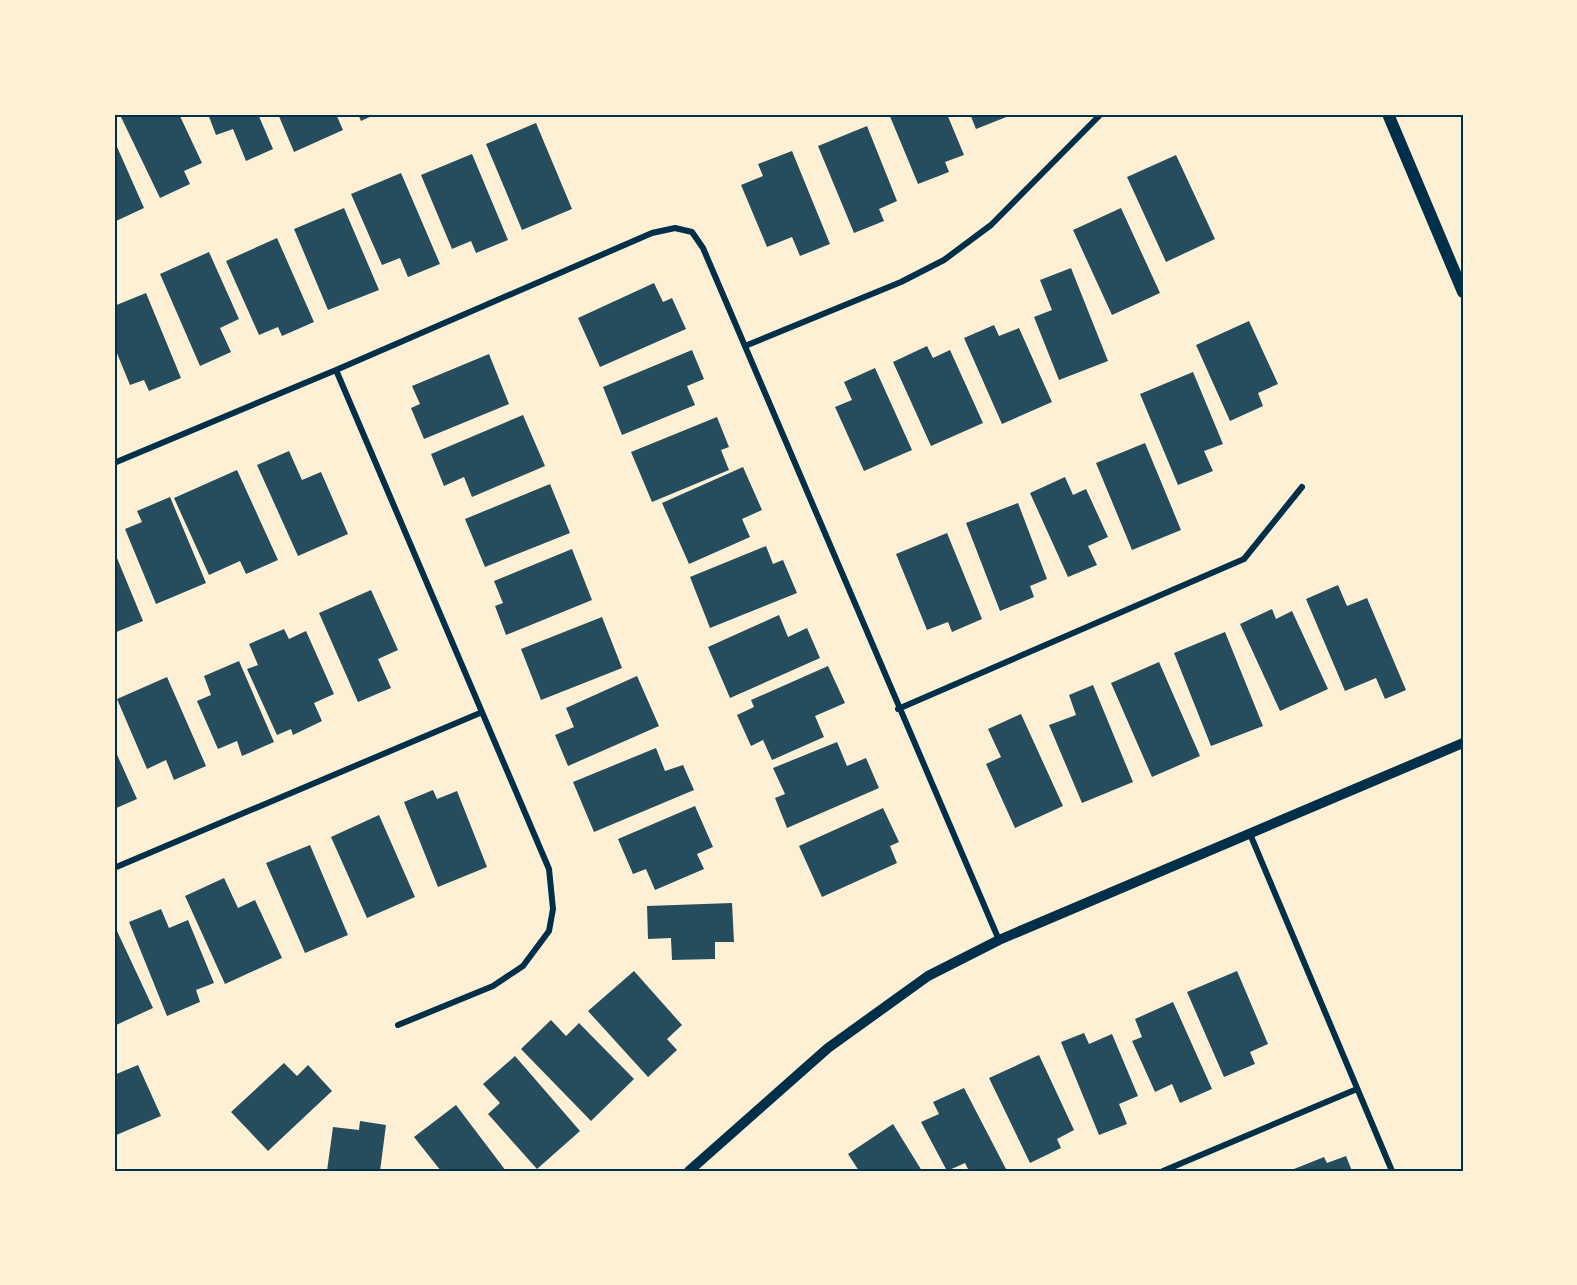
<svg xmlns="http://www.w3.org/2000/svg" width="1577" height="1285" viewBox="0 0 1577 1285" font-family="'PT Sans',sans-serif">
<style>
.building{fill:#264d5e}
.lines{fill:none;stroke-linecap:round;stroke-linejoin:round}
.minor{stroke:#003049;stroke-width:6}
.tertiary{stroke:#003049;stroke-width:10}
.secondary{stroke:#003049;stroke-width:12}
.neatline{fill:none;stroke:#003049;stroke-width:2}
</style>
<rect width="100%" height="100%" fill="#fdf0d5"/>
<path class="building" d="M126 114H179L202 163 184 171 190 184 160 198 121 117Z
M208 114H258L273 149 246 161 233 129 216 135Z
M278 114H336L343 130 294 152Z
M358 114H376L361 121Z
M889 114H947L964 155 945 162 949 172 918 184Z
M970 114H1008L1009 116 976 129Z
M536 123 572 209 522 230 486 144Z
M867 126 897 201 879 209 884 221 854 233 818 146Z
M114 140 144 208 114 222Z
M792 151 830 244 800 256 792 237 767 247 741 185 763 176 758 164Z
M472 154 508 240 476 253 471 241 452 249 421 175Z
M1176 155 1215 239 1166 262 1127 177Z
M401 173 440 264 408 277 400 258 382 265 351 194Z
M344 208 379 290 328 310 294 229Z
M1121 208 1160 293 1112 315 1073 230Z
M277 238 314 322 282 336 278 327 259 335 226 261Z
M209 252 239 319 220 328 231 352 200 366 160 274Z
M1071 268 1108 361 1059 380 1034 317 1052 310 1040 280Z
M654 283 663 302 672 298 686 329 600 367 578 318Z
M146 293 181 378 149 391 144 380 130 385 114 346V306Z
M1249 321 1278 384 1258 393 1263 406 1230 421 1196 345Z
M994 325 999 336 1019 328 1052 402 1002 424 964 338Z
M927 346 933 358 950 350 983 423 931 446 893 362Z
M692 350 704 379 687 386 695 405 622 435 603 387Z
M489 354 509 404 424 439 411 408 420 404 412 386Z
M875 368 912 450 864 471 835 407 852 400 844 382Z
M1193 372 1223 444 1204 451 1213 471 1178 485 1140 394Z
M523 415 545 466 472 497 464 477 444 486 431 454Z
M717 417 729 447 721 450 729 470 652 502 631 452Z
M1145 443 1181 530 1132 550 1096 463Z
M289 451 302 480 321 472 348 534 298 556 257 465Z
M743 467 762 510 742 519 750 537 689 564 662 503Z
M237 470 278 560 246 574 240 561 209 575 174 498Z
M1065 477 1073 495 1086 489 1108 537 1088 546 1097 565 1068 577 1030 493Z
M550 484 570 533 485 567 465 519Z
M170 497 206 583 156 604 125 529 142 522 137 511Z
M1018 503 1047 579 1030 586 1034 597 1000 611 966 523Z
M947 533 982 619 952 632 948 622 927 630 896 554Z
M766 546 773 564 783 560 797 593 710 628 690 577Z
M572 549 592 600 506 635 495 606 503 603 494 581Z
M117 558 143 621 114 633V559Z
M1338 585 1347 606 1367 598 1406 690 1385 699 1376 678 1345 691 1306 599Z
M371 590 398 650 378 659 391 688 358 702 319 613Z
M1272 609 1276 619 1292 611 1328 689 1280 711 1240 624Z
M779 615 788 637 807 628 820 658 730 698 708 647Z
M602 617 622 668 541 700 521 649Z
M284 629 289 639 306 631 334 694 314 703 322 721 293 735 291 729 277 735 247 669 258 665 249 644Z
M1225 632 1263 726 1211 746 1174 653Z
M239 661 274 742 242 756 237 741 218 749 197 701 211 695 204 676Z
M1159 662 1200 756 1152 777 1111 683Z
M828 666 845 703 815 716 824 737 772 760 763 740 751 746 737 715 754 707 751 700Z
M637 676 659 726 568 766 555 735 574 727 566 708Z
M167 677 206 766 174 780 166 760 147 769 117 699Z
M1093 685 1133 782 1082 803 1049 725 1076 715 1069 695Z
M1021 714 1063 806 1015 828 986 764 1001 757 988 729Z
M837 742 847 766 866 758 879 788 787 828 775 798 785 794 773 768Z
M114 748 137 799 114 809Z
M656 748 665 771 683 765 694 790 594 832 573 782Z
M433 790 437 799 457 791 487 867 438 887 404 802Z
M695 806 713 847 697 854 704 869 655 890 646 869 633 874 618 839Z
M883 808 899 842 890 846 897 863 822 897 799 846Z
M379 815 415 897 367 918 331 837Z
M310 845 348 935 305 953 266 863Z
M224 878 238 908 255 900 282 958 225 984 185 896Z
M732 903 734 942H715V959L672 960 671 938 648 939 647 906Z
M161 909 169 928 188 920 214 983 196 990 200 1002 167 1016 129 922Z
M117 931 153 1008 114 1026V933Z
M634 971 682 1025 667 1039 677 1050 648 1077 588 1011Z
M1237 971 1268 1044 1250 1052 1255 1064 1224 1077 1187 992Z
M1173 1002 1212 1089 1180 1103 1172 1084 1155 1092 1132 1041 1142 1037 1135 1019Z
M551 1020 566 1036 579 1023 634 1079 591 1121 521 1049Z
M1084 1033 1089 1044 1112 1034 1138 1096 1119 1104 1127 1124 1099 1135 1061 1042Z
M1039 1055 1074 1130 1057 1139 1061 1148 1030 1163 989 1078Z
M515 1056 580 1131 537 1169 488 1114 500 1103 483 1084Z
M284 1063 297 1076 308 1065 332 1091 268 1151 231 1112Z
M138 1065 161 1116 114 1136V1075Z
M964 1088 1007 1171H969L965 1163 947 1171 921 1122 939 1114 933 1102Z
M456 1105 506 1171H441L414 1137Z
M360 1121 386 1125 380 1171H327L333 1127 359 1130Z
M893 1124 922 1171H859L848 1154Z
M1346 1156 1352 1171H1289L1324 1157 1327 1163Z"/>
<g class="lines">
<path class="minor" d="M745 346 901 282 944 260 991 225 1101 114
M336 370 549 869 553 909 549 931 523 966 493 986 398 1025
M114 463 336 370 652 233 675 228 692 232 703 248 999 940
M898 709 1244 559 1302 487
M1250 834 1392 1171
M114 868 480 713
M1163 1171 1357 1089"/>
<path class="tertiary" d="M689 1171 828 1048 928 976 999 940 1463 743"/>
<path class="secondary" d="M1388 114 1463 292"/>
</g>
<rect width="1577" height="1285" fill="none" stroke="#fdf0d5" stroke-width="231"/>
<rect x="116" y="116" width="1346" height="1054" class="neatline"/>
</svg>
